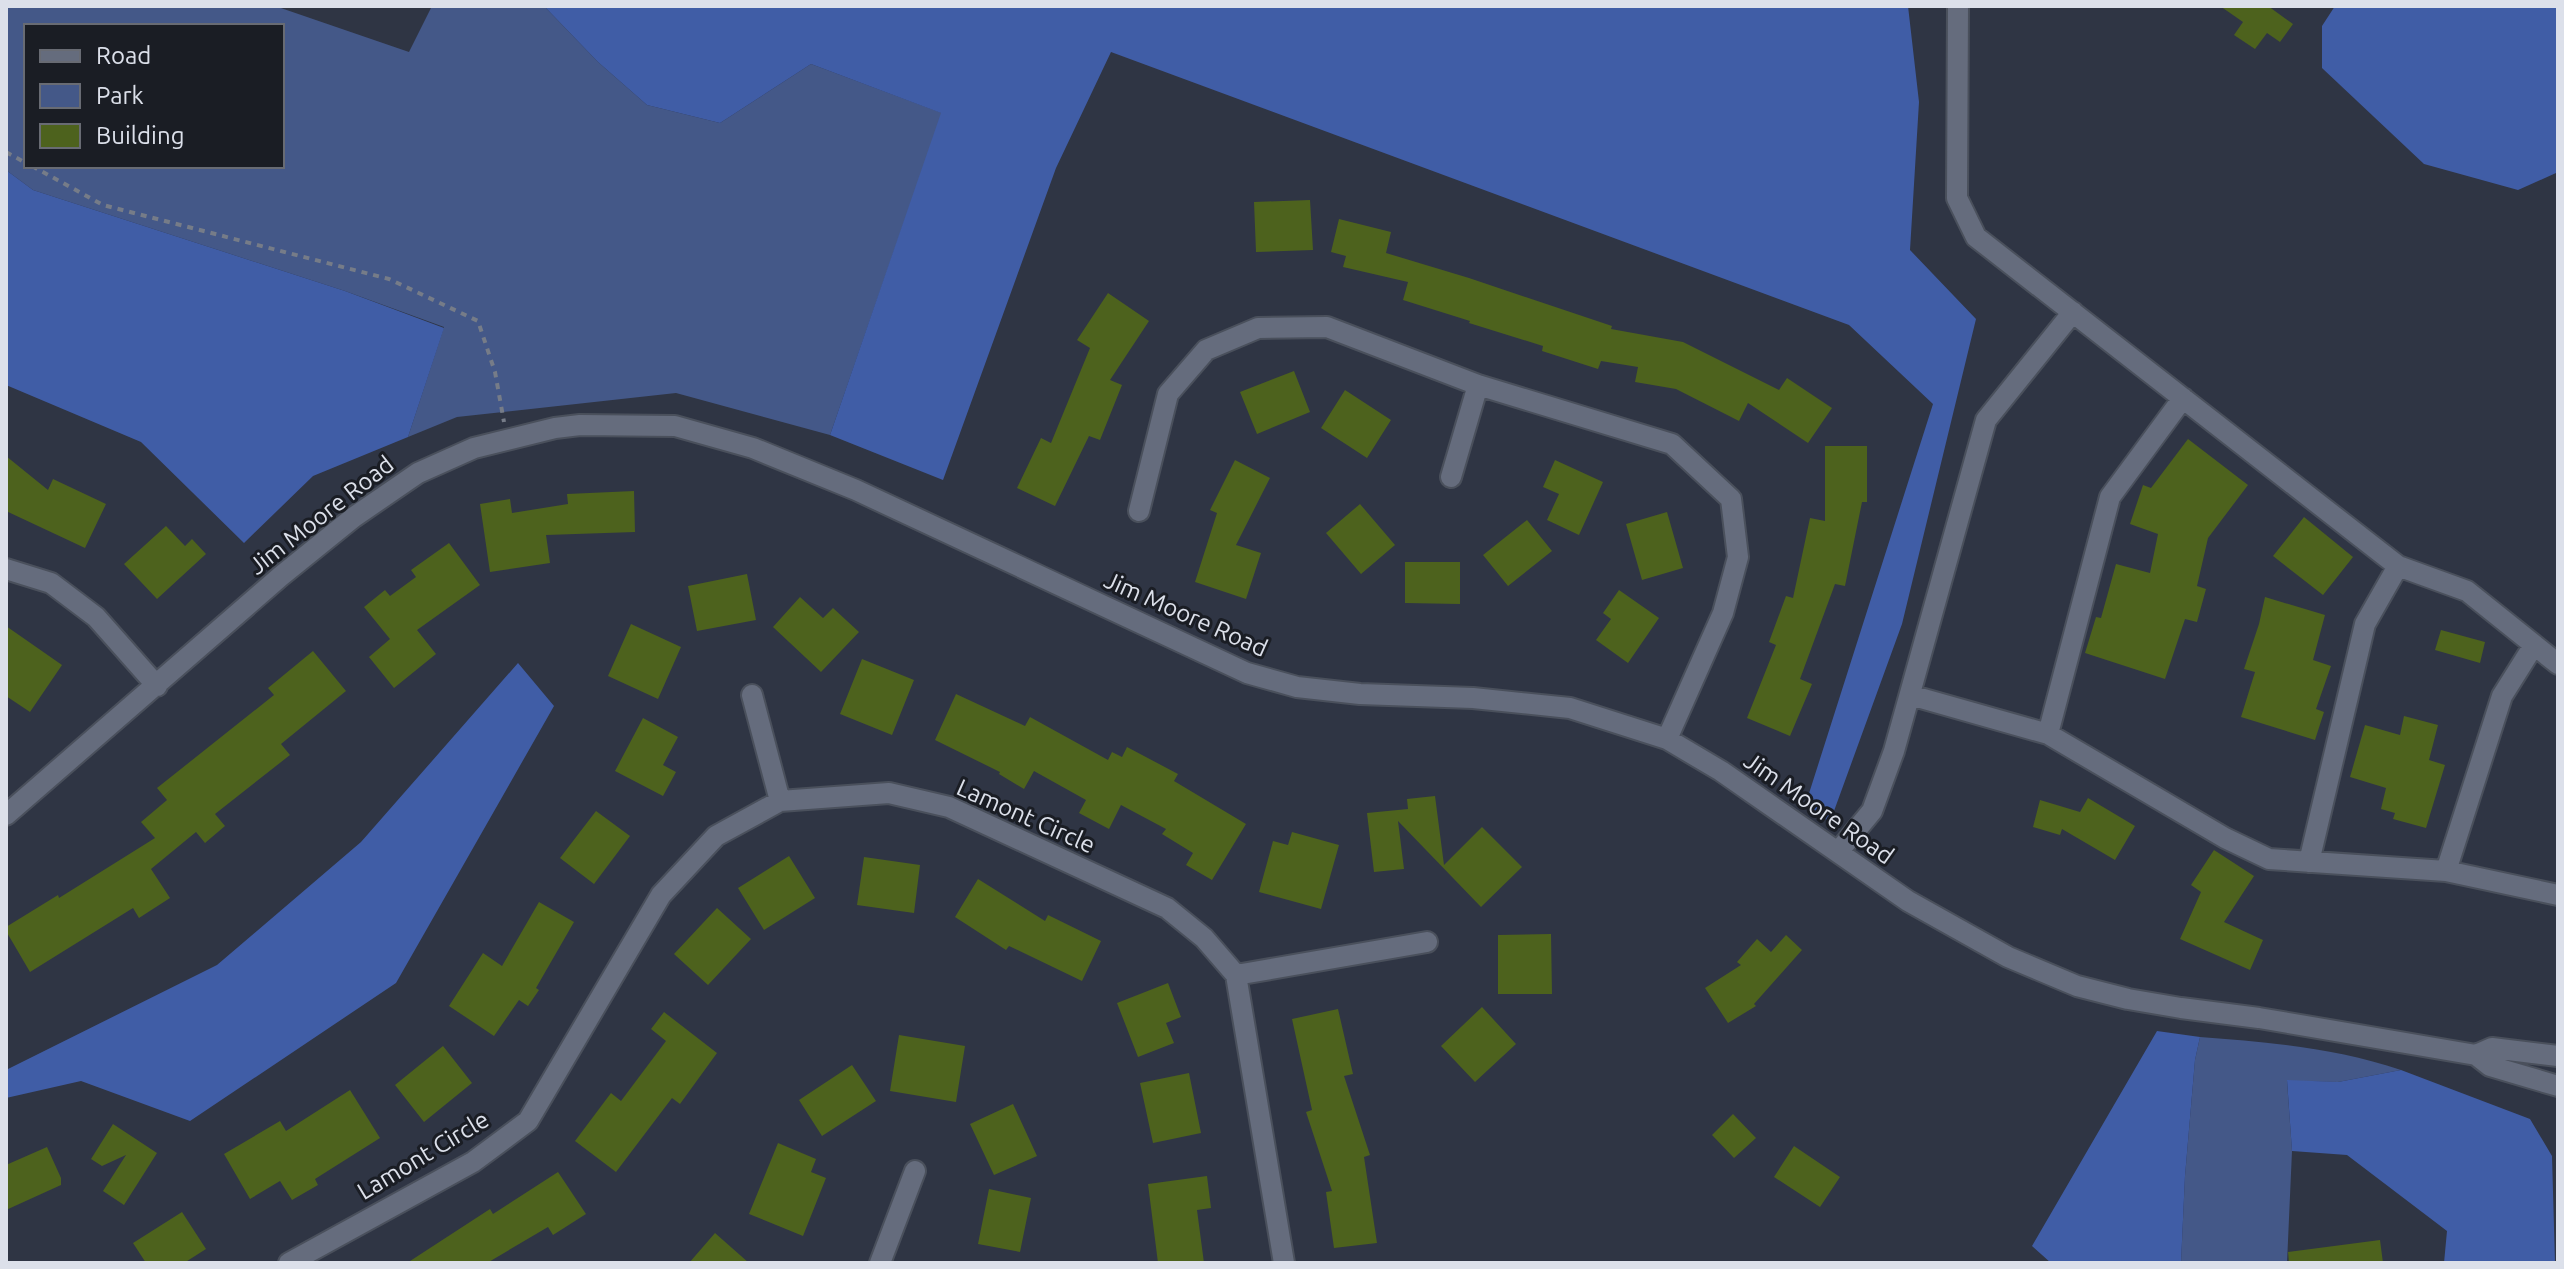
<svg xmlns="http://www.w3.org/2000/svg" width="2564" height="1269" viewBox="0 0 2564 1269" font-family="Ubuntu,sans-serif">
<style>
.green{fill:#445888;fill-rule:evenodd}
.forest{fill:#405da6}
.building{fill:#4d621d}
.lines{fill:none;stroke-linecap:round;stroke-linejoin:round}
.minor-casing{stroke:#4a505c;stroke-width:24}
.path{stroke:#767c88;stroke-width:4;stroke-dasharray:6 6;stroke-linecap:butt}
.minor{stroke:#656c7d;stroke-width:20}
.labels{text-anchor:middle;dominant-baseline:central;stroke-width:6;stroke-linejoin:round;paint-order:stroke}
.street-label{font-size:24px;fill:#dce0ea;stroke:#1a1d24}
</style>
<rect width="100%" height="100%" fill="#2f3544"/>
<path class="green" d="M6 6H275L409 52 432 6H544L598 62 647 105 720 123 811 64 942 113 830 435 676 393 457 417 408 437 444 327 345 291 33 190 6 170ZM26 26H282V166H26Z
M2200 1037C2268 1042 2336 1048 2401 1070L2338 1082 2287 1081 2292 1151 2287 1263H2181L2185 1176 2195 1060Z"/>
<path class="forest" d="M544 6H1908L1919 102 1910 250 1976 319 1902 624 1830 822 1805 806 1933 404 1849 325 1111 52 1056 168 943 480 830 435 941 113 811 64 720 123 647 105 598 62Z
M2335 6H2558V175L2556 173 2518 190 2424 164 2322 68V26Z
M6 170 33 190 345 291 444 328 408 437 313 476 244 543 141 442 6 385Z
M518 663 554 706 396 983 190 1121 81 1081 6 1098V1070L217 965 361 842Z
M2157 1031 2200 1037 2195 1060 2185 1176 2181 1263H2051L2032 1246Z
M2401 1070 2530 1119 2552 1156 2555 1263H2444L2447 1231 2347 1155 2292 1151 2287 1080 2338 1082Z"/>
<path class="building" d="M2220 6H2268L2293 24 2280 42 2267 33 2255 49 2234 35 2243 22Z
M1310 200 1313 250 1256 252 1254 202Z
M1339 219 1391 232 1386 253 1469 278 1612 326 1611 329 1683 342 1779 390 1787 378 1832 408 1808 443 1748 403 1739 421 1676 389 1635 382 1638 367 1601 361 1598 369 1542 351 1543 346 1469 323 1470 321 1403 300 1408 282 1343 267 1346 256 1331 252Z
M1108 293 1149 321 1110 380 1122 385 1100 440 1089 436 1055 506 1017 488 1041 438 1051 443 1090 348 1077 340Z
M1294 371 1310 412 1257 434 1240 392Z
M1345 390 1391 420 1367 458 1321 428Z
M2188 439 2248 485 2208 538 2197 586 2206 589 2197 622 2185 619 2165 679 2085 653 2096 617 2101 618 2116 564 2150 573 2158 534 2130 524 2143 485 2151 488Z
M1825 446H1867V502H1862L1845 586 1835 584 1800 679 1812 684 1790 736 1747 718 1776 645 1769 642 1786 596 1793 598 1810 518 1825 521Z
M6 456 48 490 53 479 106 504 85 548 6 511Z
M1235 460 1270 478 1236 545 1261 553 1246 599 1195 582 1217 513 1210 510Z
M1555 460 1603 482 1579 535 1547 520 1559 494 1543 487Z
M634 491 635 532 546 535 550 563 490 572 480 504 510 499 512 513 568 504 567 494Z
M1360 504 1395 545 1361 574 1326 533Z
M1667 512 1683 568 1642 580 1626 524Z
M2304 517 2353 557 2323 595 2273 556Z
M1527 520 1552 551 1508 586 1483 555Z
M166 526 185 546 192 539 206 554 157 599 124 564Z
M449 543 480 585 417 630 436 654 394 688 369 657 390 639 364 607 385 590 390 596 416 577 411 570Z
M1405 562H1460V604L1405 603Z
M747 574 756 620 697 631 688 586Z
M1619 590 1659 618 1628 663 1596 640 1611 619 1603 613Z
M800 597 823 618 833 608 859 632 821 672 773 627Z
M2265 597 2325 615 2313 660 2331 666 2316 709 2324 712 2315 740 2241 717 2255 672 2244 669 2259 624Z
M631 624 681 647 658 699 608 676Z
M6 626 62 665 30 712 6 696Z
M2441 630 2485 642 2480 663 2435 650Z
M313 651 346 691 281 744 290 755 215 814 225 826 205 843 196 832 151 869 170 898 139 918 133 908 30 972 6 931V927L58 895 59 898 155 838 141 822 167 800 157 788 274 695 268 688Z
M862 659 914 680 892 735 840 714Z
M956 694 1025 726 1030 717 1108 760 1112 752 1122 757 1127 747 1178 774 1174 781 1246 824 1212 880 1186 865 1193 853 1162 834 1166 829 1121 805 1109 829 1079 813 1086 800 1034 771 1024 789 999 774 1000 772 935 740Z
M2404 716 2438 725 2429 760 2445 765 2426 828 2393 819 2395 813 2381 809 2386 788 2350 777 2365 725 2400 735Z
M643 718 678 737 663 765 676 772 663 796 615 771Z
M1435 796 1444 865 1482 827 1522 867 1481 907 1398 821 1404 869 1374 872 1367 813 1408 809 1407 799Z
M2088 798 2135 826 2115 860 2062 829 2060 835 2033 827 2040 800 2080 812Z
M596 811 630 836 594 884 560 858Z
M1292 832 1339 845 1321 909 1259 892 1273 841 1288 845Z
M2214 850 2254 876 2224 922 2263 940 2250 970 2180 939 2201 892 2191 885Z
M789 856 815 898 764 930 738 888Z
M864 857 920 865 914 913 857 905Z
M978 879 1045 921 1048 915 1101 941 1082 981 1009 946 1006 950 955 917Z
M539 902 574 922 536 988 539 990 528 1006 519 1000 494 1036 449 1006 483 953 502 966Z
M717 908 751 939 708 985 674 954Z
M1551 934 1552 994H1498V935Z
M1786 935 1802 950 1754 1004 1756 1006 1728 1023 1705 988 1741 965 1737 962 1757 939 1771 952Z
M1168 983 1181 1017 1166 1023 1174 1043 1138 1057 1117 1003Z
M1482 1007 1516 1044 1475 1082 1441 1046Z
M1338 1009 1353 1074 1344 1076 1370 1155 1364 1157 1377 1243 1334 1248 1326 1192 1332 1191 1306 1112 1312 1110 1292 1019Z
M664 1012 717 1053 680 1104 672 1098 616 1172 575 1141 611 1093 621 1101 666 1041 651 1029Z
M899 1035 965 1046 956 1102 890 1091Z
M443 1046 472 1083 424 1122 395 1085Z
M852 1065 876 1101 822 1136 799 1100Z
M1189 1073 1201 1133 1153 1143 1140 1083Z
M350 1090 380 1138 315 1179 318 1185 292 1200 280 1181 250 1199 224 1154 280 1121 286 1131Z
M1013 1104 1037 1156 994 1175 970 1124Z
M1733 1114 1756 1138 1734 1158 1712 1135Z
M113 1124 157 1153 124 1205 103 1191 126 1155 102 1166 91 1159Z
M778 1143 816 1159 811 1172 826 1178 803 1236 749 1214Z
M1794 1146 1840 1177 1820 1207 1774 1177Z
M47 1147 61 1178V1185L6 1210V1165Z
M558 1172 586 1214 553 1235 548 1227 487 1263H407L490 1209 493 1214Z
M1207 1176 1211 1208 1197 1210 1204 1263H1158L1148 1184Z
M989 1189 1031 1198 1020 1252 978 1244Z
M182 1212 206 1249 184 1263H146L133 1243Z
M715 1233 749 1263H689Z
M2380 1240 2383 1263H2289L2288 1252Z"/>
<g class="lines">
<g class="minor-casing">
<path id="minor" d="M1958 6 1957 198 1976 237 2398 566 2467 591 2558 664
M1451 477 1478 385
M1139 511 1168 394 1206 350 1258 328 1327 327 1478 385 1672 444 1731 499 1738 557 1723 613 1667 739
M6 569 51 583 96 617 157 686
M752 695 780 801
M1910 695 2048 734 2225 838 2269 859 2446 871 2558 895
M2048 734 2110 497 2183 398
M6 815 281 576 354 517 418 473 474 448 555 428 580 425 675 426 753 448 856 490 1247 673 1297 687 1360 694 1473 698 1570 708 1667 739 1721 771 1908 901 2008 957 2077 986 2128 999 2181 1008 2259 1018 2476 1055 2490 1066 2558 1086
M1838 852 1872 811 1894 751 1986 420 2073 312
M2309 862 2365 624 2398 566
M2446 871 2502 696 2534 645
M1236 975 1427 942
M2476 1055 2492 1048 2558 1056
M289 1263 473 1162 528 1121 661 895 716 836 780 801 889 793 949 807 1167 908 1204 938 1236 975 1284 1263
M880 1263 915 1171"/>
</g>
<path class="path" d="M6 152 26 163
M32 166 103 205 389 279 478 321 495 372 504 422"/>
<use href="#minor" class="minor"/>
</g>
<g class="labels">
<g class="street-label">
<text transform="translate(321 515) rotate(-38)">Jim Moore Road</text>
<text transform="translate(1186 614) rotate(24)">Jim Moore Road</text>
<text transform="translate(1819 808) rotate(35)">Jim Moore Road</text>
<text transform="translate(1026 816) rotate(24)">Lamont Circle</text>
<text transform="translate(423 1155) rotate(-31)">Lamont Circle</text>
</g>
</g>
<rect width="2564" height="1269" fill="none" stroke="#dce0ea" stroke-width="16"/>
<rect x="24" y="24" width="260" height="144" fill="#1a1d24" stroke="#686b73" stroke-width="2"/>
<rect x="40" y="50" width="40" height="12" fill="#656c7d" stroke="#686b73" stroke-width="2"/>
<text x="96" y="64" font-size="24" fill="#dce0ea">Road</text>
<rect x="40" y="84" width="40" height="24" fill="#445888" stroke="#686b73" stroke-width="2"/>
<text x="96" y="104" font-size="24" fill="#dce0ea">Park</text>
<rect x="40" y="124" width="40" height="24" fill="#4d621d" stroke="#686b73" stroke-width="2"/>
<text x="96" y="144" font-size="24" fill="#dce0ea">Building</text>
</svg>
